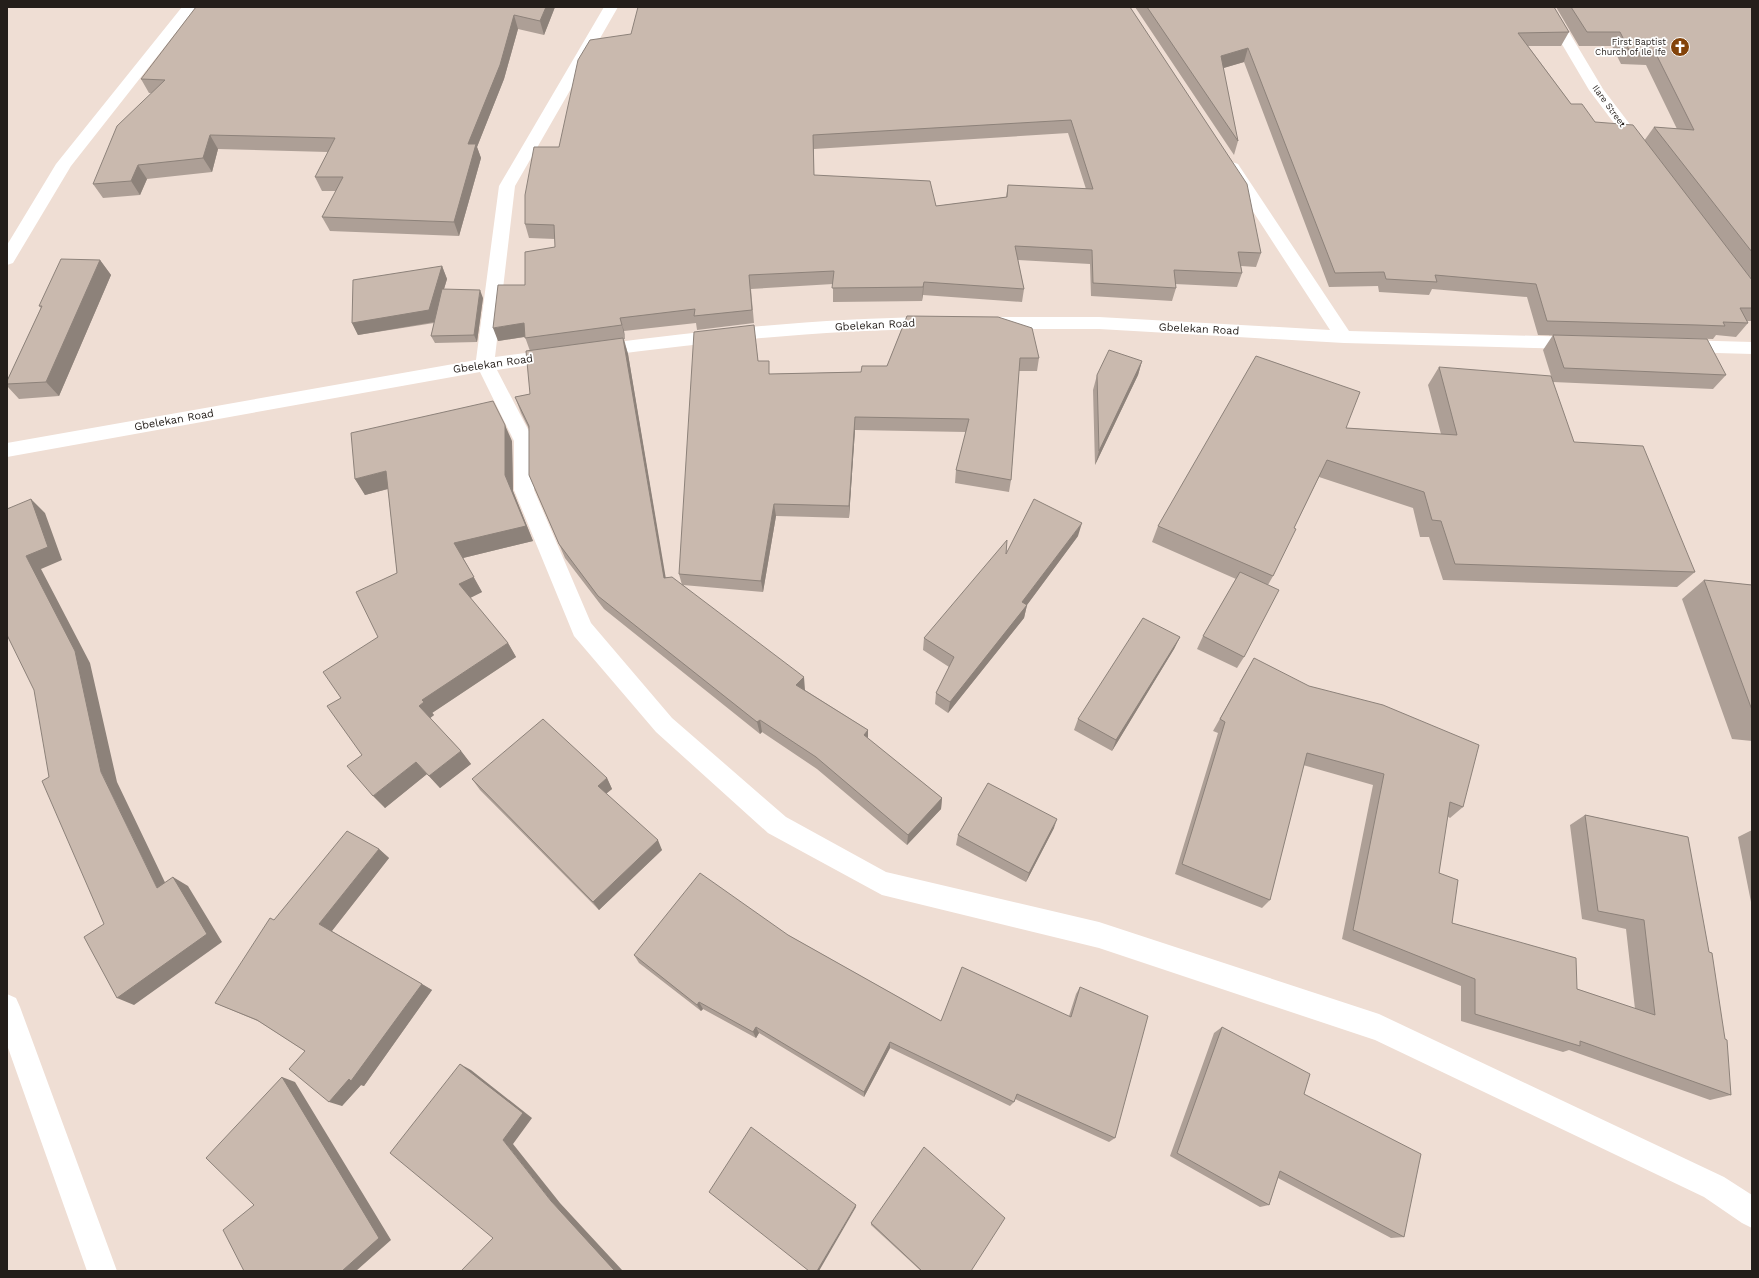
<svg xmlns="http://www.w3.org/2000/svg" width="1759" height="1278" viewBox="0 0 1759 1278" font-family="'Work Sans',sans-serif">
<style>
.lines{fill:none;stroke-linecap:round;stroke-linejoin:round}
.street{fill:#fff;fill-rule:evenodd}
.wall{fill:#ad9f96;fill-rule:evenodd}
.shaded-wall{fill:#8d827a}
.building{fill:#c9b9ae;stroke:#8d827a;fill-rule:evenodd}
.labels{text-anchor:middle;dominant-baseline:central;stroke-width:3.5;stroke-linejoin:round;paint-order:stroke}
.far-poi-label{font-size:9px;fill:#241e1a;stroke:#fff;text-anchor:end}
.far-street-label{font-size:9px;fill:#241e1a;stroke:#fff}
.street-label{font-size:11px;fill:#241e1a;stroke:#fff}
</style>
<rect width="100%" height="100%" fill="#efded4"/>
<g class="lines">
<path class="street" d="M182 7H196L71 166 13 263 7 265V245L56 164Z
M604 7H618L515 186 495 357 557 349 563 350 566 355 563 360 557 361 497 370 534 441V490L591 623 672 718 786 817 886 872 1099 922 1379 1014 1724 1177 1752 1195V1228L1742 1223 1704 1197 1375 1040 1099 948 882 895 768 833 656 732 574 636 514 490V441L480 372 7 457V443L476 360 499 186Z
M1540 7H1554L1603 89 1648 148 1645 151H1635L1589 90Z
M1232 162 1238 164 1349 331 1577 337 1583 339 1586 343 1583 347 1577 349 1344 343 1099 329H988L982 327 979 323 982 319 988 317H1099L1330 330 1224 167 1226 164Z
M935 317 941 319 944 323 941 327 935 329C821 330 708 342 595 357L589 356 586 351 589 346 595 345C708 330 821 318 935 317Z
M1681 340 1752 342V354L1681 352 1675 350 1672 346 1675 342Z
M7 994 16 998 20 1007 117 1271H87L7 1045Z"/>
</g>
<path class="wall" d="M555 7 544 35 518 29 504 79 477 147 481 158 459 236 330 231 322 217 336 191H322L315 177 328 152 218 149 212 172 147 179 140 195 103 198 93 184 152 93H149L141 79Z
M1130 7 1261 253 1256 267 1241 266 1242 273 1237 287 1175 284 1176 288 1172 301 1091 296 1090 264 1018 260 1024 289 1022 302 923 295 922 301 833 302V284L751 289 754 323 697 330 696 323 624 331 625 339H624L628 354 665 577 682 585 679 574 754 325 758 361 770 374 861 372 887 366 907 316 1039 358 1037 371H1019L1011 480 1009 492 955 483 956 470 966 432 855 430 849 518 776 516 763 592 683 585 805 690 868 730V739L942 798 941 809 907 845 817 769 762 732 760 734 604 609 565 558 529 475V429L521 413 515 397 530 394V351L525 337 498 341 525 285 555 247V239L529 238 525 224 559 147ZM1068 133 1086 189 1008 185 1006 197 936 206 814 175V149Z
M1135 7H1554L1569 32 1561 46H1528L1571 104 1595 122 1644 141 1654 127 1677 129 1646 65 1621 64 1612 46H1579L1556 7H1752V321H1747L1748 323 1736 337 1716 335 1713 339 1538 335 1527 297 1432 289 1429 295 1379 292 1378 286 1329 287 1244 62 1223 68 1238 141 1234 155Z
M100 260 111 275 59 396 19 399 7 386V381L41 308 39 306Z
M442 266 447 279 444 289 483 298 477 342 435 343 431 336 434 323 358 335 352 323Z
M1553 335 1726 375 1713 389 1553 382 1543 350Z
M1142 361 1138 375 1095 465 1093 390 1097 375Z
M1439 367 1574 442 1695 572 1677 587 1443 580 1429 537H1420L1413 508 1319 477 1294 528 1273 576 1268 585 1244 657 1237 668 1197 649 1203 636 1236 579 1152 542 1158 526 1346 428 1441 434 1428 385Z
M512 441 513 491 533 541 463 558 482 592 470 598 508 643 516 657 432 713 434 715 430 718 461 751 471 764 440 788 427 774 385 808 362 755 341 698 378 637 397 573 388 489 365 495 355 479Z
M1078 536 1027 605 1024 618 948 713 935 704 936 693 949 667 923 650 924 638 1006 554Z
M1704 580 1752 585V741L1732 739 1682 599Z
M1180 637 1174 649 1112 751 1074 730 1078 719Z
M1247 670 1463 807 1450 818 1447 816 1439 873 1452 923 1577 989 1635 1009 1626 929 1582 919 1570 825 1585 815 1688 837 1731 1095 1710 1100 1569 1050 1563 1052 1461 1021V986L1342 939 1373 785 1303 765 1270 900 1262 908 1175 874 1218 733 1213 731Z
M607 778 612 789 606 794 662 850 599 910 480 790 472 779Z
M1054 828 1026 882 956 845 958 835Z
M1752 830V907L1738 837Z
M379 849 389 858 332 931 432 990 364 1086 361 1085 342 1106 305 1051 260 1022 215 1003 274 920Z
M788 935 941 1021 1069 1016 1076 994 1080 987 1115 1138 1109 1142 1015 1099 1014 1102 1010 1106 890 1048 864 1097 759 1033 756 1038 703 1009 701 1011 639 963 634 955Z
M1222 1027 1304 1094 1404 1237 1391 1238 1278 1178 1269 1205 1260 1207 1170 1156 1214 1033Z
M871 1223 971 1271H921L871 1225Z"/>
<path class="shaded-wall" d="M546 7H555L544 35 540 21Z
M514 15 518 29 504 79 477 147 481 158 459 236 454 222 468 144Z
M1248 48 1244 62 1217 70 1221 56Z
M210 135 218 149 212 172 203 158Z
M813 135 814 149V189V175Z
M138 165 147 179 140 195 131 181Z
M100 260 111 275 59 396 46 382Z
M442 266 447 279 434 322 358 335 352 323Z
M924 282 923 295 922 301 923 287Z
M480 290 483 298 477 342 474 335Z
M620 318 624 331 625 339 622 325Z
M524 323 529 336 498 341 493 328Z
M623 338 628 354 668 591 664 578Z
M1142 361 1138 375 1095 465 1099 451Z
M855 417V430L849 518V506Z
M505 425 512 441 513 491 533 541 463 558 482 592 468 599 459 584 454 543 505 475Z
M386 471 395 487 365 495 355 479Z
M31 499 45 513 62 560 41 569 90 663 117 782 172 897 157 888 101 772 26 556Z
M774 504 776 516 763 592 761 581Z
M1082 523 1078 536 1021 613 1027 605 1024 618 948 713 950 702 1022 602Z
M1180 637 1174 649 1112 751 1116 740Z
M508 643 516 657 432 713 422 700Z
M804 677 805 690 798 697 796 685Z
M424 702 434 715 429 719 419 706Z
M760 720 762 732 760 734 757 722Z
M868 730V742L864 735Z
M461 751 471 764 440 788 429 776Z
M416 762 427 774 385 808 373 796Z
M607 778 612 789 603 796 598 786Z
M942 798 941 809 907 845 908 835Z
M1057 819 1054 828 1026 882 1029 873Z
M658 840 662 850 599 910 593 902Z
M379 849 389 858 331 932 319 924Z
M173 877 188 886 222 942 134 1005 117 998Z
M422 984 432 990 364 1086 361 1085 342 1106 329 1102Z
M699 1002 703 1009 701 1011 697 1005Z
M756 1027 759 1033 756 1038 753 1032Z
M890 1042V1048L864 1097V1092Z
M460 1064 471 1070 532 1118 513 1144 560 1203 622 1270V1271H613L551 1201 503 1140Z
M282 1077 295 1082 391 1240 356 1271H342Z
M856 1205V1207L819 1271H817Z"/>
<path class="building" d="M196 7H546L540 21 514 15 500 65 468 144H476L454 222 322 217 343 177H315L335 138 210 135 203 158 138 165 131 181 93 184 117 126 165 80 141 79Z
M638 7H1130L1247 184 1261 253 1238 252 1242 273 1174 270 1176 288 1093 283 1092 250 1015 246 1024 289 924 282 923 287 832 288 834 271 749 275 752 310 694 316 695 309 620 318 622 325 525 338 524 323 493 328 498 285H525V252L555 247 554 225 525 224V195L534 147H559L578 60 590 40 631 34ZM1071 120 1093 189 1008 185 1007 197 936 206 930 181 814 175 813 135Z
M1147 7H1554L1569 32 1518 33 1571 104H1582L1595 122 1633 125 1752 280V308H1740L1748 323 1723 322 1725 326 1698 325 1547 321 1536 284 1435 275 1437 282 1386 279 1384 272 1335 273 1248 48 1221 56 1238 141Z
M1571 7H1752V252L1654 127 1694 130 1655 52 1629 50 1620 32H1587Z
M61 259 100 260 46 382 7 384V381L42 306H39Z
M442 266 429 310 352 323 353 280Z
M442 289 480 290 474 335 431 336Z
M907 316 998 317 1032 328 1039 358H1020L1011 480 956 470 969 419 855 417 849 506 774 504 761 581 679 574 694 332 754 325 758 361H769V374L861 372 862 366H887Z
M1553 335 1707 339 1726 375 1564 368Z
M623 338 664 578 672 577 804 677 796 685 868 730 864 735 942 798 908 835 816 757 760 720 757 722 598 596 559 544 529 475V426L515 397 530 394 526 351Z
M1109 350 1142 361 1099 451 1097 375Z
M1256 356 1360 392 1346 428 1457 435 1439 367 1551 376 1574 442 1643 446 1695 572 1455 564 1441 521 1432 520 1424 492 1327 460 1294 528 1296 529 1273 576 1158 526Z
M493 401 505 425V475L526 526 454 543 474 577 459 584 508 643 422 700 424 702 419 706 461 751 429 776 416 762 373 796 347 766 362 755 327 706 341 698 323 672 378 637 356 592 397 573 386 471 355 479 351 433Z
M31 499 48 547 26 556 75 651 101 772 157 888 173 877 207 934 117 998 84 937 104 924 42 781 49 777 34 690 7 635V509Z
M1034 499 1082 523 1022 602 1027 605 950 702 936 693 954 657 924 638 1007 540 1006 554Z
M1240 572 1279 590 1244 657 1203 636Z
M1704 580 1752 585V710Z
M1143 618 1180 637 1116 740 1078 719Z
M1254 658 1309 686 1383 705 1479 745 1463 807 1450 802 1439 873 1458 880 1452 923 1576 958 1577 989 1655 1015 1644 920 1598 911 1585 815 1688 837 1709 952 1712 953 1725 1039 1727 1040 1731 1095 1580 1041V1046L1475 1014V979L1353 930 1384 774 1307 753 1270 900 1182 864 1225 722 1220 719Z
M543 719 607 778 598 786 658 840 593 902 472 779Z
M988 783 1057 819 1029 873 958 835Z
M347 831 379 849 319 924 422 984 351 1081 349 1079 329 1102 289 1069 305 1051 257 1020 215 1003 270 918 274 920Z
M700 873 788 935 941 1021 962 967 1071 1017 1080 987 1148 1016 1115 1138 1017 1094 1014 1102 890 1042 864 1092 756 1027 753 1032 699 1002 697 1005 634 955Z
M1222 1027 1310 1074 1304 1094 1421 1154 1404 1237 1280 1171 1269 1205 1177 1153Z
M460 1064 523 1113 503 1140 551 1201 614 1270 613 1271H461L493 1238 390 1153Z
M282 1077 379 1238 342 1271H244L223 1230 254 1205 206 1158Z
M751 1127 856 1205 817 1271H809L709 1192Z
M924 1147 1005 1218 971 1271H922L871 1223Z"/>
<defs>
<g id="church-disc" transform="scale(1)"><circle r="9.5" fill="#83430a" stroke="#fff"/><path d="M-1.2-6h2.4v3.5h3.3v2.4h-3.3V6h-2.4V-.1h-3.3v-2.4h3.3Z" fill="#fff"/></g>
</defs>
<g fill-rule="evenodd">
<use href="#church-disc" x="1680" y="47"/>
</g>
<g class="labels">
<g class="far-poi-label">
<text x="1666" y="42">First Baptist<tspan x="1666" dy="10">Church of Ile Ife</tspan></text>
</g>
<g class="far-street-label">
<text transform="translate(1609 106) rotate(54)">Ilare Street</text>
</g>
<g class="street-label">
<text transform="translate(875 325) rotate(-3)">Gbelekan Road</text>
<text transform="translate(1199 329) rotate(3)">Gbelekan Road</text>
<text transform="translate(493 364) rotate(-8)">Gbelekan Road</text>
<text transform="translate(174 420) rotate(-10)">Gbelekan Road</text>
</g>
</g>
<rect width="1759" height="1278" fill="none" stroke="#241e1a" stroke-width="16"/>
</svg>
